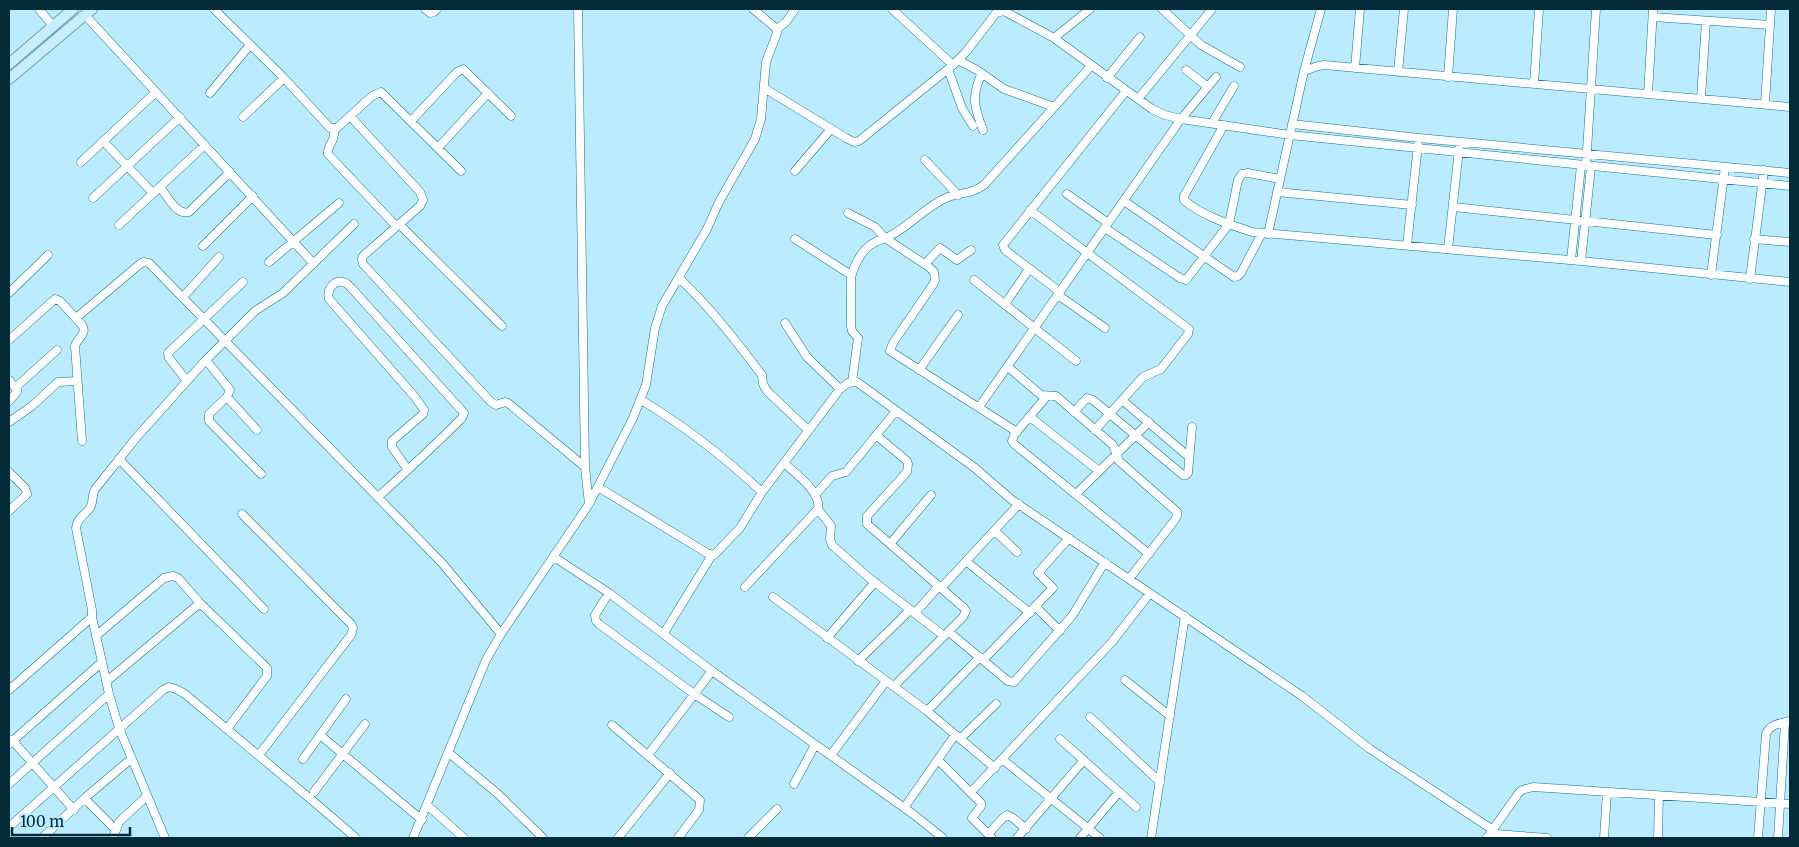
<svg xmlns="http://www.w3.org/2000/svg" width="1799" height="847" viewBox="0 0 1799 847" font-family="Merriweather,serif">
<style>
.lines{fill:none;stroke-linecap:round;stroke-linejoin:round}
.minor-casing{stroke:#117492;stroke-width:9}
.major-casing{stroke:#6ca1b6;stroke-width:12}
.minor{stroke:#fff;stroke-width:8}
.major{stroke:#c8edfc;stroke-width:10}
</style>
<rect width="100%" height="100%" fill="#bbebff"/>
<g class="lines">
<g class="minor-casing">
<path id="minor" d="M39 9 53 26
M214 9 284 78 330 128H337L372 96 381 92 461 171
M425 9 430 13 434 12 437 9
M578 9 585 467 589 504
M753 9 777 29
M892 9 953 65
M1162 9 1201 45 1240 67
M85 15 313 263
M1653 17 1770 25
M1054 38 1090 9
M958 60 977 70 1004 89 1054 107
M1355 68 1360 9
M948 69 962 108 973 126
M1186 70 1208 87
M1304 71 1318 66 1324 65 1790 107
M1398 72 1404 9
M982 73C971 96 974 107 983 130
M1448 77 1453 9
M1107 78 1140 37
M1534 84 1539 9
M764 88 846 138 854 142 859 141 953 65 966 52 996 13 1004 11 1054 38 1152 109 1165 115 1181 119 1290 135 1790 186
M210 93 250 45
M1648 94 1653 9
M1701 98 1706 21
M1138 99 1212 9
M1765 104 1771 9
M350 116 420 192 423 200 420 206 363 256 362 259 363 264 491 402 496 405 505 402 508 403 585 467
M243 117 284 78
M411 121 457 72 463 69 511 116
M1212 123 1234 86
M1292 124 1419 138 1790 173
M1224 125 1184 196V200C1200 215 1231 225 1252 232L1581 261 1790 282
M334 129C336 142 327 144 328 154L396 226
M103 141 153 193
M438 148 488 93
M925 160 958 195
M81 162 156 92
M1586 166 1596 9
M795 171 831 129
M160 187C167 196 177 216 189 212L230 172
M1277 192 1412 205
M1067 194 1108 223
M93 198 180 117
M1124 201 1234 277 1238 276 1241 273 1262 233
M1454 207 1717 235
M1030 210 1189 329 1188 334 1161 369 1143 377 1095 430
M848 213 875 227 885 238 929 267 934 272 935 281 932 286 893 343 890 351 1017 432
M399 224 502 326
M119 225 205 145
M1105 228 1180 278 1186 280 1229 224 1238 180 1242 174 1248 173 1280 179
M1268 234 1304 71 1321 9
M795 239 851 275
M1754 239 1790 242
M1407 245 1418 145
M203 246 253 196
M1448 249 1459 149
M1571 260 1581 166
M1581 261 1591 167
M269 262 339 203
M925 264 940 248 957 260 971 250
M1711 275 1725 167
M679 278C710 307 736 341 762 375L763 384 767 391 808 430
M1750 279 1764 170
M974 280 1076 361
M1060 292 1005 250 1003 245 1126 91
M9 293 48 255
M1058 295 1105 328
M183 297 219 257
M1005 304 1029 269
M76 318 140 264 143 262 149 263 442 563 501 634
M785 323 807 357 840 389
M9 340 55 299 60 301 82 325C88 334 77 338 75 346L82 441
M206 360 230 390 227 397 209 414V421L261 474
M1008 367 1041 395 1056 396 1113 445 1119 461 1177 512V516L1174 521 1129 579
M919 370 958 315
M9 380 17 390V392L9 401
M187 381 169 358 168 353 243 282
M852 382 858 338 852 331 851 326V279C852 269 861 252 869 246 875 241 883 239 890 236 911 225 926 206 948 197 963 191 968 196 984 185L1091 66
M16 387 57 350
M1047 396 1014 435 1012 441 1014 444 1149 554
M227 397 257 430
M641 400C685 426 724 457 762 492
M1122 400 1189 457
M979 407 1181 119 1216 77
M1074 412 1087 398 1093 400 1183 475H1186L1188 473 1192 427
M1030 417 1099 471
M9 422 32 406 58 382 77 381
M876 435 907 461 908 464 907 472 867 516V524L964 608 966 611 963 617 894 686
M119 459 264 609
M9 472 25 488 27 494 9 511
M598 487 707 553 714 555 740 528 762 492 840 389 848 383 857 382 975 468 1012 500 1302 696 1370 749 1493 830
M1076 494 1149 422
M815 495 832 476 846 472 896 411
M378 497C407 471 435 445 462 418L464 413 355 292C352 289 349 285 346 283 335 278 326 289 329 299L415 397 424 410 423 414 392 441V447L408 470
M818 509 831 526 830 539 832 545 868 577 944 636
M242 514 351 624 353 628 351 635 259 755
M995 531 1017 552
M890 544 931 495
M554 557 609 593 712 671 913 814 943 838
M967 562 1030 613
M745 587 818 509C822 493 795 473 784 463
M941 588 1019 504
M609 593 595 615 596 621 599 624 694 694 729 717
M773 597 927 711 995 768
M1036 607 1060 631
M915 613 939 586
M92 617 109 694 119 728 165 838
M949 632 1008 681 1014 682 1072 616 1105 562
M664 633 712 555
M97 635 164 578 173 576 178 578 200 603 267 668V676L227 729
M827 638 875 582
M983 660 1053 588 1038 573 1069 538
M858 661 910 610
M1125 680 1170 716
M107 681 200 603
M9 690 92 617V610L76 528C77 518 85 515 90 508 94 502 91 494 96 488L136 438 204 362 255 311 283 293 354 224
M927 711 980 657
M1090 717 1160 782
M612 725 700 800 699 810 678 838
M320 735 422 820
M960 739 996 704
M1060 739 1136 807
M12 740 74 810
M9 744 102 662
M449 753 498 794 543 838
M648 755 712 671
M831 755 886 681
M303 759 346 699
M1002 759 1100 838
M938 760 981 803V806L972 818 992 838
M9 784 109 694
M794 784 815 745
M314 792 365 724
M971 792 1112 642 1150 593
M85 799 115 829
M428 806 464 838
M904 808 955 735
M9 827 163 690 169 687 176 689 185 694 320 807 356 838
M988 834 1003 818 1007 815 1013 818 1026 829
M1489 835 1518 794 1522 790 1533 787 1790 804
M1487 837 1496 834 1547 838
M42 838 86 797 131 759
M113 838 119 822 147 796
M413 838 486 660 501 634 589 504 633 418 646 385 655 328 662 306 707 229 719 202 755 139 761 119 766 62 777 33V29L786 22 795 9
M618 838 670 773
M748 838 777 809
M1017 838 1084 760
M1080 838 1119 792
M1151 838 1185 616
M1604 838 1607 792
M1658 838 1659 796
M1758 838 1766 734C1770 724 1781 723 1790 721
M1778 838 1785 722"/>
</g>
<g class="major-casing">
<path id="major" d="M9 64 73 9
M9 79 92 9"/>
</g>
<use href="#minor" class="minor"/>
<use href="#major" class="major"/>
</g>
<rect width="1799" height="847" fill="none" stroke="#042b38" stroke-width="20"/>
<path d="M12 827v8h118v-8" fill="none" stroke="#042b38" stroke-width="2.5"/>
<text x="20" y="827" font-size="15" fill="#042b38" stroke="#bbebff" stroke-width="4" paint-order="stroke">100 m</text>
</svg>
